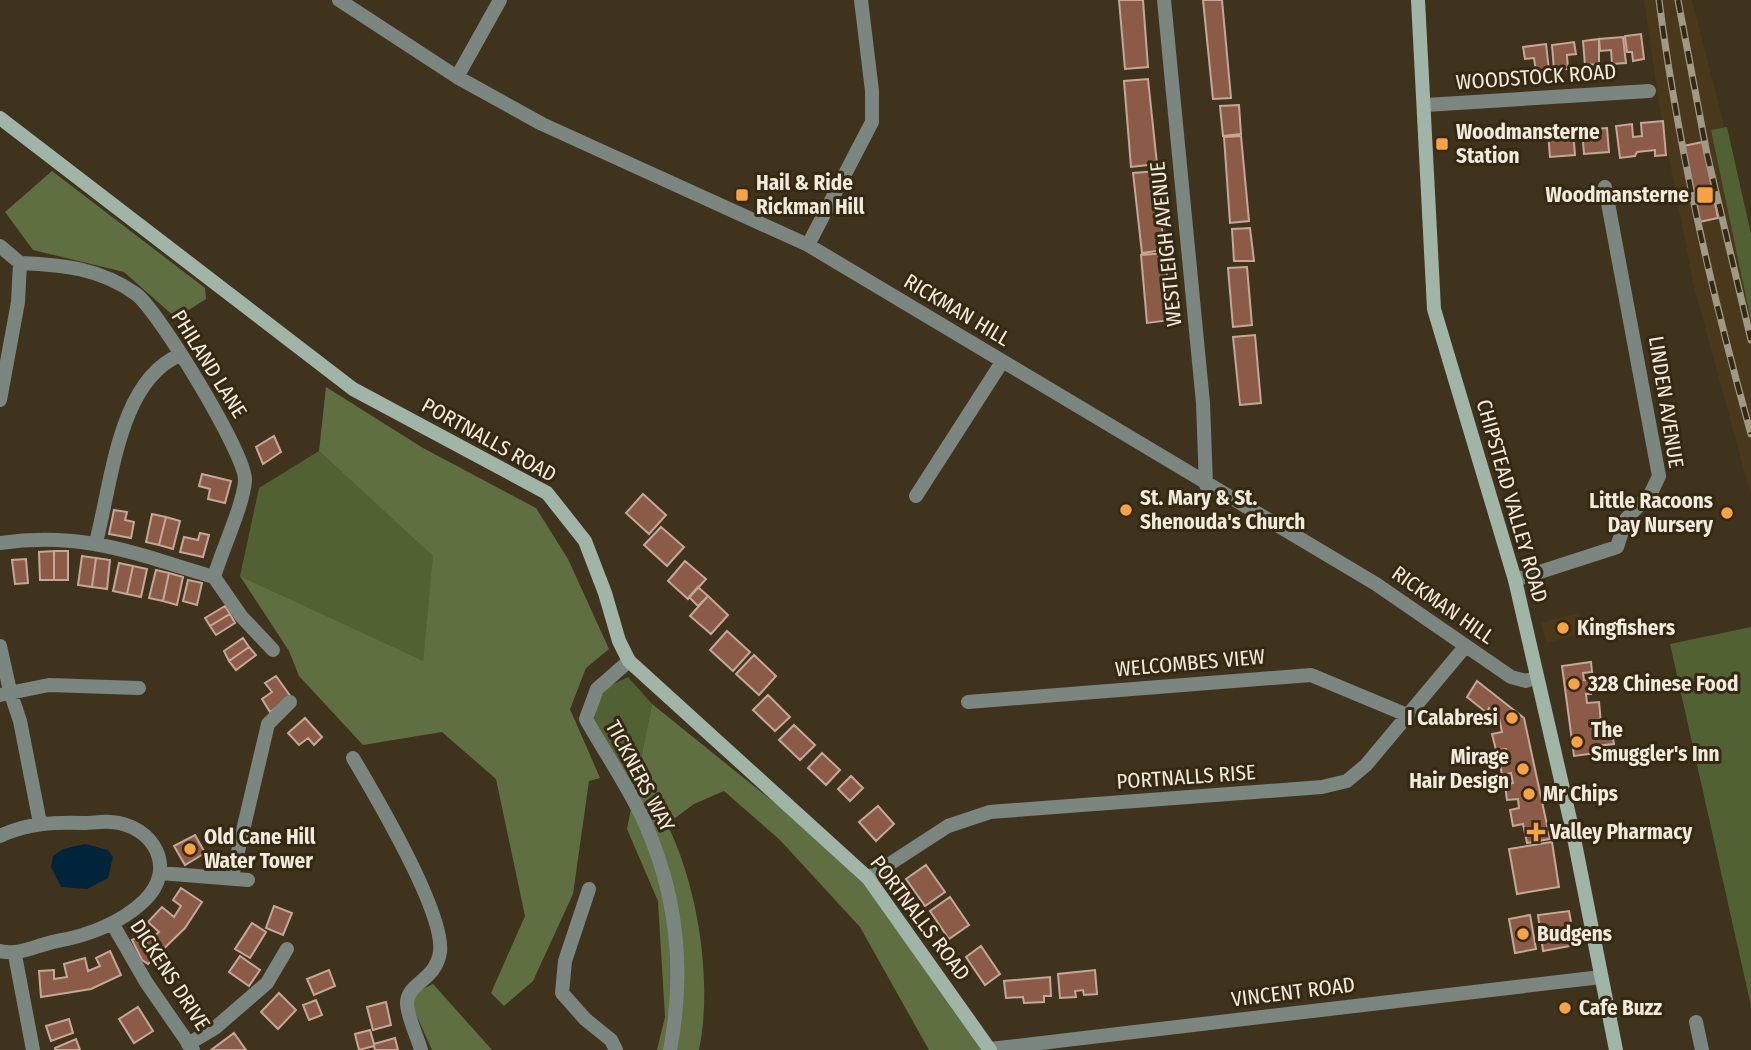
<svg xmlns="http://www.w3.org/2000/svg" width="1751" height="1050" viewBox="0 0 1751 1050" font-family="'Fira Sans Condensed',sans-serif">
<style>
.built{fill:#49381b}
.green{fill:#516134}
.forest{fill:#5f6f41}
.water{fill:#02243a}
.building{fill:#8b5b47;stroke:#c5a79a;stroke-width:2}
.lines{fill:none;stroke-linecap:round;stroke-linejoin:round}
.street{stroke:#7a867f;stroke-width:14}
.secondary{stroke:#a1b4a8;stroke-width:14}
.rail-casing{stroke:#a29886;stroke-width:7}
.rail{stroke:#362914;stroke-width:4.5;stroke-dasharray:13;stroke-linecap:butt}
.poi-dot{fill:#f6a246;stroke:#362914;stroke-width:2.5}
.labels{text-anchor:middle;dominant-baseline:central;stroke-width:6;stroke-linejoin:round;paint-order:stroke}
.street-label{font-size:21px;fill:#f2eadc;stroke:#362914}
.poi-label{font-size:21px;font-weight:bold;fill:#f2eadc;stroke:#362914;text-anchor:start}
</style>
<rect width="100%" height="100%" fill="#40331d"/>
<path class="built" d="M1644 0H1692L1751 232V496L1693 282 1660 110Z
M1579 613 1584 633 1546 643 1541 623Z"/>
<path class="green" d="M1727 127 1751 234V321L1711 130Z
M319 451 434 556 423 662 240 576 259 488Z
M1751 627V1006L1670 644Z
M628 677 652 704 634 795 594 719 601 690Z"/>
<path class="forest" d="M52 171 205 288 206 299 176 318 124 272 33 250 5 212Z
M326 387 423 448 536 508 568 559 609 649 586 668 570 709 600 778 589 781 573 894 533 981 504 1006 491 993 525 916 496 779 442 732 363 745 299 676 289 651 240 576 423 661 433 556 319 451Z
M652 704 868 878 990 1050H929L860 927 780 840 724 791 694 804 667 824C698 886 713 982 699 1050H657L665 1017 658 901 627 829Z
M433 984 492 1050H432L411 1003 418 991Z"/>
<path class="water" d="M85 844 108 850 113 857 108 878 87 889 61 887 51 867 53 856 63 849Z"/>
<path class="building" d="M1119 0H1143L1148 67 1125 69Z
M1203 0H1222L1231 98 1213 99Z
M1641 34 1644 59 1633 61 1632 52H1627L1625 36Z
M1623 37 1626 63 1612 64 1611 50 1600 51 1599 39Z
M1599 39V64L1585 65 1583 41Z
M1574 42 1576 54 1567 55 1568 69 1554 70 1552 45Z
M1546 44 1549 70 1536 71 1534 58 1525 59 1523 47Z
M1148 79 1157 164 1131 167 1124 81Z
M1239 105 1241 134 1223 136 1220 106Z
M1663 121 1666 155 1655 156V150L1637 152 1635 156 1620 158 1616 126 1632 124 1633 137 1642 136 1641 123Z
M1607 128 1609 152 1584 154 1582 130Z
M1573 131 1575 155 1550 157 1548 133Z
M1241 136 1249 221 1230 223 1224 137Z
M1703 142 1718 218 1699 222 1683 146Z
M1157 171 1164 250 1142 253 1133 173Z
M1250 228 1254 261H1234L1232 229Z
M1165 253 1171 320 1147 323 1141 255Z
M1247 267 1252 325 1233 327 1228 268Z
M1255 335 1261 403 1240 405 1233 337Z
M274 436 281 452 263 464 256 447Z
M202 474 231 481 225 503 208 499 210 489 199 486Z
M643 494 666 515 649 534 626 513Z
M114 510 127 512 125 520 134 522 131 538 109 534Z
M152 514 166 517 159 545 146 542Z
M166 517 180 521 173 549 159 545Z
M661 527 684 547 667 566 644 545Z
M200 533 209 535 203 557 180 552 184 537 198 540Z
M54 551H68V580H54Z
M54 551V580H40L39 552Z
M82 556 96 558 92 587 78 585Z
M96 558 110 560 107 589 92 587Z
M26 559 28 583 15 584 12 560Z
M685 561 706 579 688 599 668 581Z
M119 563 133 566 127 594 113 591Z
M133 566 147 569 141 597 127 594Z
M156 570 169 573 163 601 149 598Z
M169 573 183 577 177 605 163 601Z
M188 580 202 583 197 605 183 601Z
M698 587 708 596 698 606 689 597Z
M708 596 728 615 711 634 690 616Z
M225 606 230 614 210 626 205 618Z
M230 614 235 623 216 635 210 626Z
M727 631 750 652 733 671 710 650Z
M243 638 249 647 229 661 224 651Z
M249 647 256 655 236 670 229 661Z
M754 655 776 676 759 695 736 674Z
M1591 662 1592 672 1583 673 1584 680H1590L1591 694H1586L1587 703 1599 702 1601 723 1591 724 1592 729 1611 727 1614 744 1596 746 1597 753 1574 756 1562 666Z
M276 676 291 697 270 712 262 699 272 692 265 683Z
M1477 681 1524 718 1550 839 1527 843 1523 824 1513 826 1510 810 1519 808 1518 799 1507 800 1505 785 1513 783 1511 773 1502 775 1499 759 1507 757 1506 749 1496 750 1492 734 1502 732 1499 718 1495 711 1489 708 1487 713 1467 697Z
M768 695 790 717 775 731 753 710Z
M305 718 322 737 314 745 308 738 299 745 288 733Z
M794 725 815 745 800 760 779 740Z
M822 753 840 770 826 785 808 768Z
M851 776 863 788 850 801 838 789Z
M878 806 894 824 876 841 859 822Z
M195 835 205 853 185 865 174 846Z
M1552 842 1559 887 1517 894 1509 849Z
M926 865 945 892 925 906 906 879Z
M181 888 202 902 185 928 148 964 142 960 132 940 143 934 147 942 159 932 148 922 162 907 174 917 181 906 173 900Z
M950 897 969 925 949 939 930 911Z
M274 906 292 913 283 935 266 928Z
M1569 911 1575 945 1543 951 1538 915Z
M1530 915 1536 949 1515 953 1509 919Z
M252 923 266 932 250 958 235 949Z
M981 946 1000 974 985 985 966 957Z
M110 951 121 975 91 989 41 997 39 971 54 970V979L67 977 64 964 85 958 88 971 100 966 96 958Z
M240 956 260 970 249 986 229 972Z
M329 970 335 986 314 995 307 979Z
M1095 970 1097 994 1084 995 1083 990 1075 991 1076 997 1060 998 1058 974Z
M1050 977 1051 996H1044V1002L1024 1003 1023 997 1006 998 1004 981Z
M279 993 296 1010 278 1029 261 1012Z
M316 1000 322 1015 309 1020 303 1005Z
M386 1002 391 1025 373 1030 367 1007Z
M138 1007 153 1031 134 1043 119 1019Z
M69 1019 73 1033 51 1041 46 1026Z
M370 1030 374 1044 395 1038 398 1050H375L374 1046 359 1050 355 1034Z
M234 1033 246 1050H211Z
M76 1039 80 1050H55V1048Z"/>
<g class="lines">
<path class="street" d="M339 0 457 77 542 124 808 245 1376 584 1511 677 1526 681 1537 677
M1164 0 1203 403 1206 485
M457 77 500 0
M1426 105 1649 91
M808 245 872 122V91L861 0
M0 246 20 263 18 302 0 400
M20 263C63 265 100 268 136 294 158 310 247 456 245 481 243 506 222 550 214 577L241 616 273 650
M916 496 1002 362
M96 542C112 483 118 381 180 355
M0 543C85 531 135 554 214 577
M1515 580 1617 547 1626 519 1651 493 1659 476 1605 187
M0 646 10 691 20 721 40 823
M629 661 597 689 586 719C605 753 628 786 644 821 677 894 685 972 670 1050
M0 695 49 685 139 688
M968 702 1311 675 1407 715
M353 758C375 795 445 913 440 952 436 981 406 983 407 1004 408 1018 417 1036 421 1050
M0 836C27 823 54 822 84 823 93 823 102 821 111 822 154 825 178 869 144 901 121 923 87 936 57 941 36 945 21 956 0 951
M160 873 248 880
M232 877 268 724 290 702
M868 878 948 826 990 812 1322 787 1347 781 1366 765 1464 648
M589 889 565 961 562 993 585 1019 611 1040 616 1050
M112 923 146 982 193 1050
M15 955 33 1050
M1696 1022 1702 1050
M188 1044 215 1028 267 983 287 949
M990 1049 1601 977"/>
<path class="secondary" d="M1418 0 1434 309 1515 580 1572 828 1616 1050
M0 118 353 389 547 493 585 541 605 593 619 641 629 661 868 878 990 1050"/>
<g class="rail-casing">
<path id="rail" d="M1659 0C1678 148 1711 291 1751 434
M1678 0 1707 154 1751 340"/>
</g>
<use href="#rail" class="rail"/>
</g>
<g class="poi-dot">
<rect x="1435" y="137" width="14" height="14" rx="3.5"/>
<rect x="735" y="188" width="14" height="14" rx="3.5"/>
<rect x="1696" y="186" width="18" height="18" rx="3.5"/>
<circle cx="1126" cy="510" r="7"/>
<circle cx="1727" cy="513" r="7"/>
<circle cx="1563" cy="628" r="7"/>
<circle cx="1574" cy="684" r="7"/>
<circle cx="1512" cy="718" r="7"/>
<circle cx="1577" cy="742" r="7"/>
<circle cx="1523" cy="769" r="7"/>
<circle cx="1529" cy="794" r="7"/>
<path d="M1532.5 821.5h7v7h7v7h-7v7h-7v-7h-7v-7h7z"/>
<circle cx="190" cy="849" r="7"/>
<circle cx="1523" cy="934" r="7"/>
<circle cx="1565" cy="1008" r="7"/>
</g>
<g class="labels">
<g class="street-label">
<text transform="translate(1536 77) rotate(-4)">WOODSTOCK ROAD</text>
<text transform="translate(1166 244) rotate(-96)">WESTLEIGH AVENUE</text>
<text transform="translate(957 310) rotate(31)">RICKMAN HILL</text>
<text transform="translate(209 364) rotate(58)">PHILAND LANE</text>
<text transform="translate(1666 402) rotate(81)">LINDEN AVENUE</text>
<text transform="translate(489 440) rotate(29)">PORTNALLS ROAD</text>
<text transform="translate(1512 501) rotate(74)">CHIPSTEAD VALLEY ROAD</text>
<text transform="translate(1443 605) rotate(35)">RICKMAN HILL</text>
<text transform="translate(1190 663) rotate(-5)">WELCOMBES VIEW</text>
<text transform="translate(640 776) rotate(62)">TICKNERS WAY</text>
<text transform="translate(1186 777) rotate(-4)">PORTNALLS RISE</text>
<text transform="translate(920 918) rotate(53)">PORTNALLS ROAD</text>
<text transform="translate(170 975) rotate(57)">DICKENS DRIVE</text>
<text transform="translate(1293 992) rotate(-7)">VINCENT ROAD</text>
</g>
<g class="poi-label">
<text x="1456" y="132">Woodmansterne<tspan x="1456" dy="24">Station</tspan></text>
<text x="756" y="183">Hail &amp; Ride<tspan x="756" dy="24">Rickman Hill</tspan></text>
<text x="1689" y="195" text-anchor="end">Woodmansterne</text>
<text x="1140" y="498">St. Mary &amp; St.<tspan x="1140" dy="24">Shenouda's Church</tspan></text>
<text x="1713" y="501" text-anchor="end">Little Racoons<tspan x="1713" dy="24">Day Nursery</tspan></text>
<text x="1577" y="628">Kingfishers</text>
<text x="1588" y="684">328 Chinese Food</text>
<text x="1498" y="718" text-anchor="end">I Calabresi</text>
<text x="1591" y="730">The<tspan x="1591" dy="24">Smuggler's Inn</tspan></text>
<text x="1509" y="757" text-anchor="end">Mirage<tspan x="1509" dy="24">Hair Design</tspan></text>
<text x="1543" y="794">Mr Chips</text>
<text x="1550" y="832">Valley Pharmacy</text>
<text x="204" y="837">Old Cane Hill<tspan x="204" dy="24">Water Tower</tspan></text>
<text x="1537" y="934">Budgens</text>
<text x="1579" y="1008">Cafe Buzz</text>
</g>
</g>
</svg>
